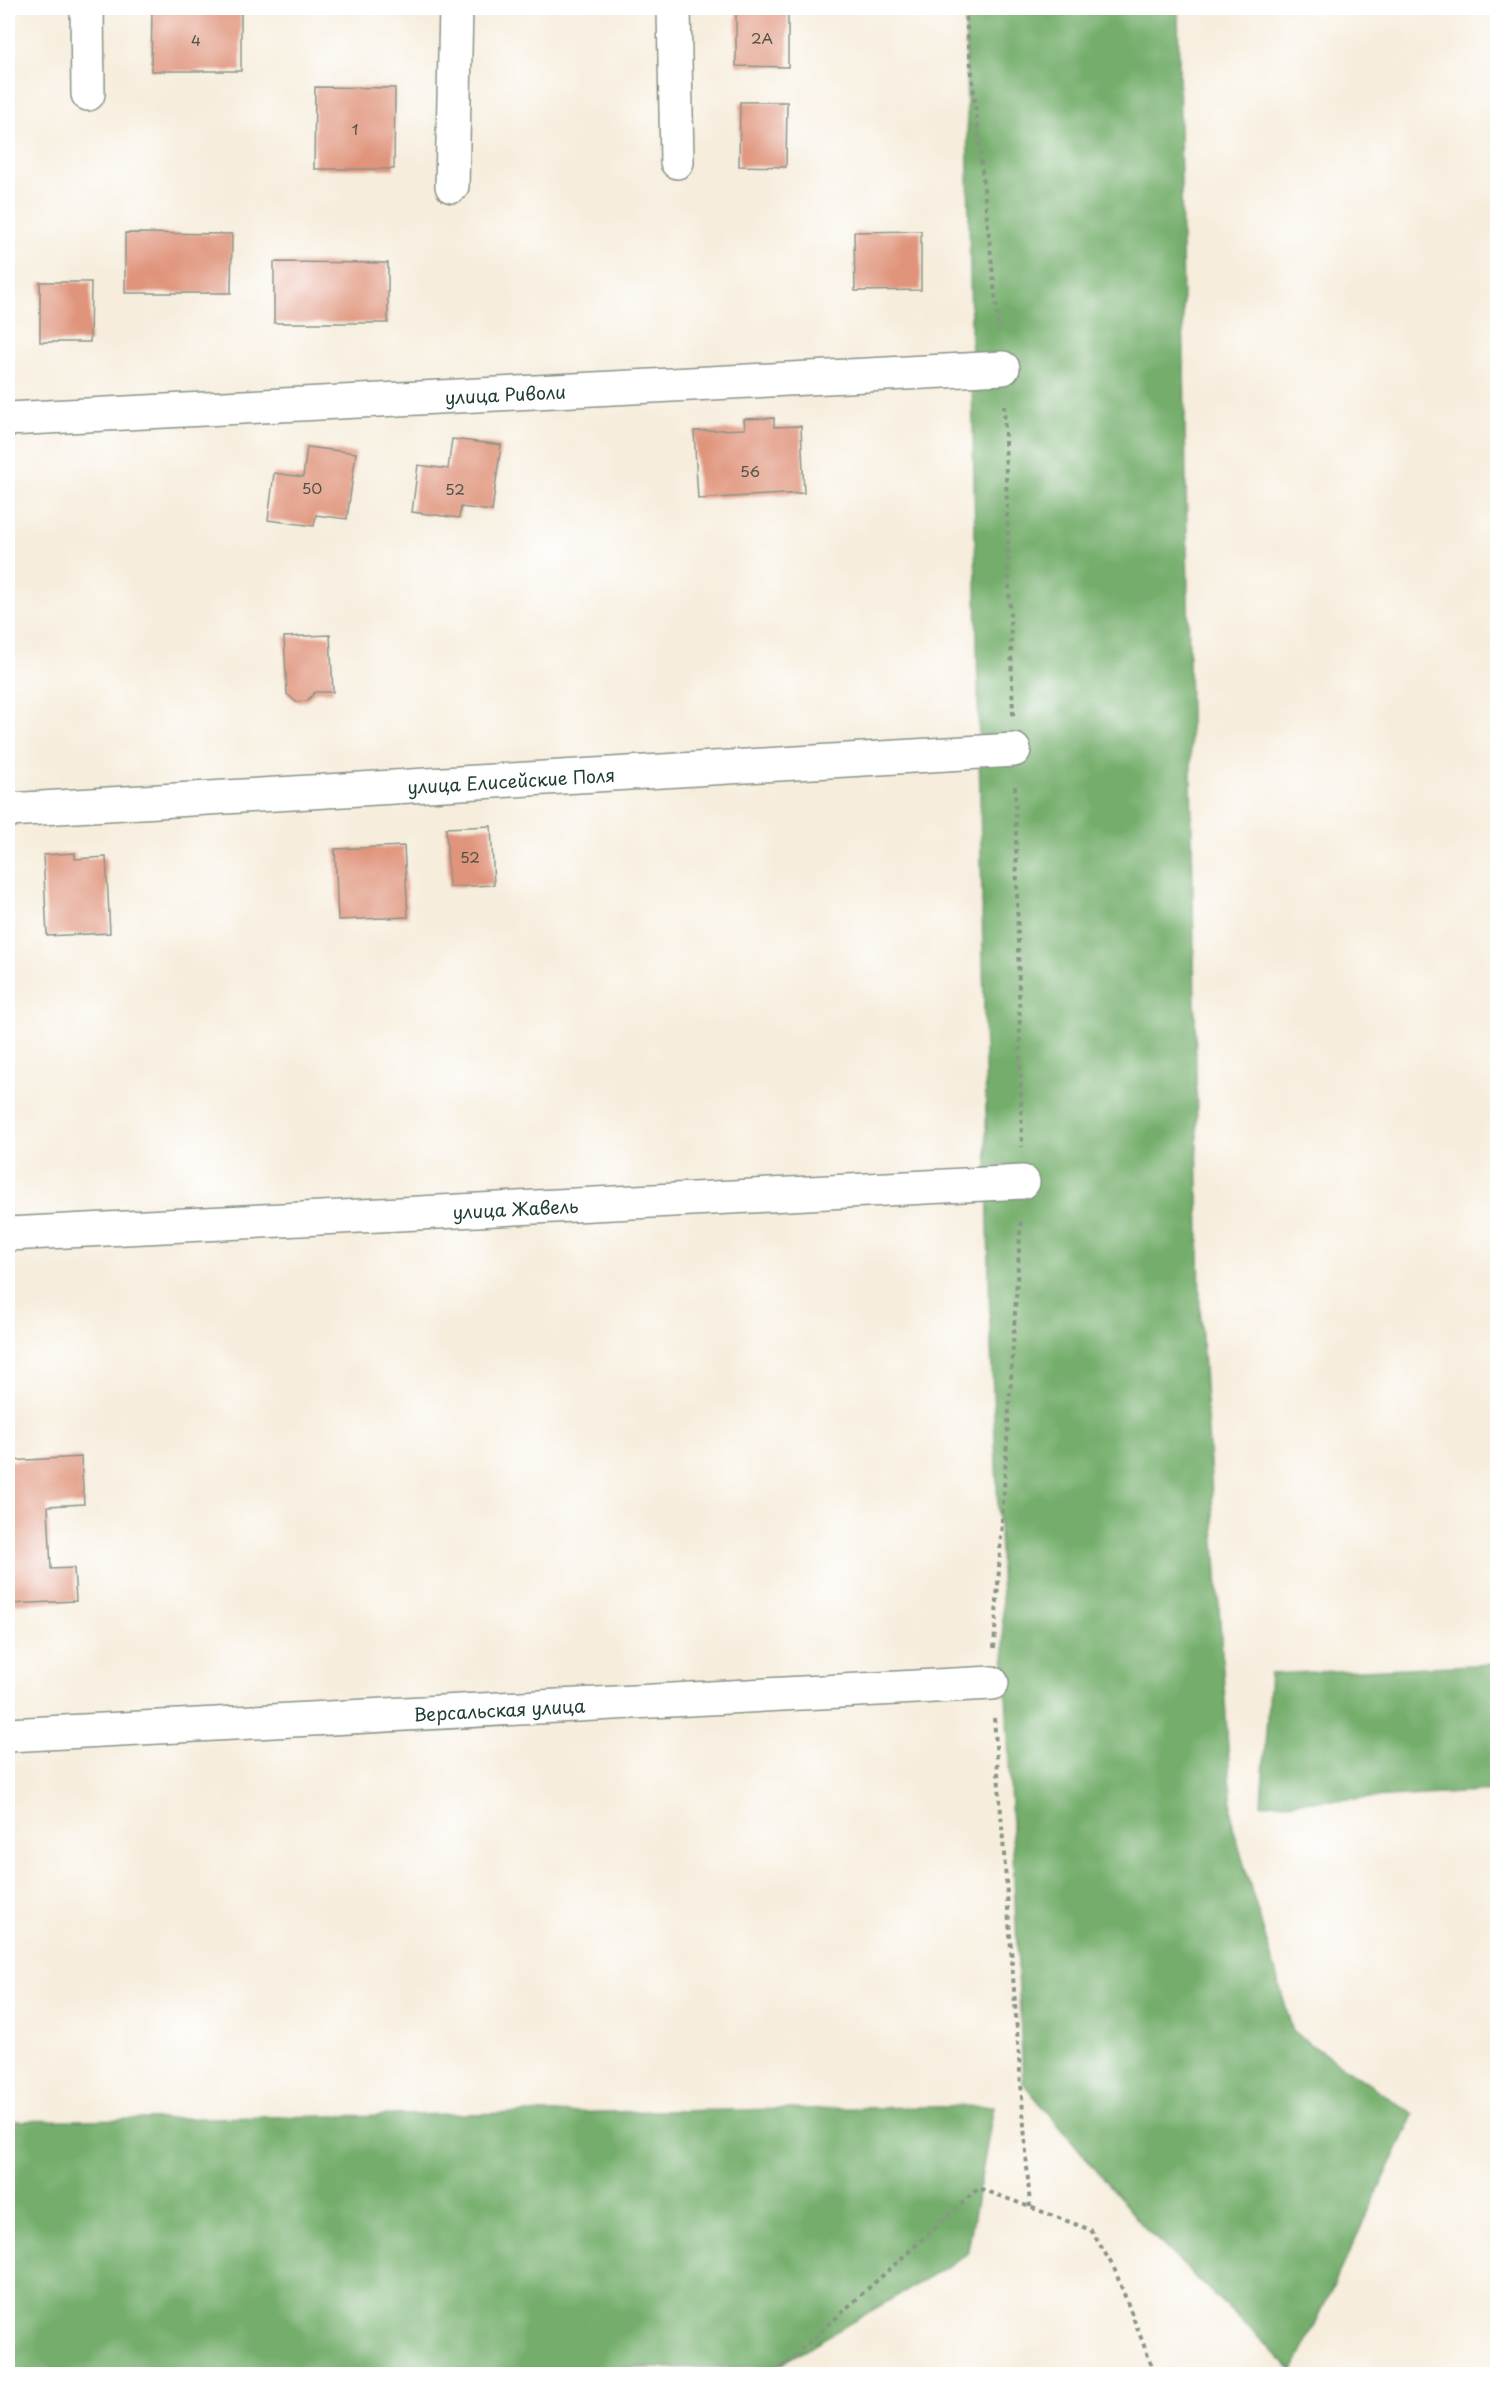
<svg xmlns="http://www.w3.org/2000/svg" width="1505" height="2382" viewBox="0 0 1505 2382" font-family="'Playpen Sans',sans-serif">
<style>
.forest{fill:#74ae6c;stroke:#4a7650;stroke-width:1.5}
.building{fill:#e0947b}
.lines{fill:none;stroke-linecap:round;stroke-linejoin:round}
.minor-casing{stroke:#8a9588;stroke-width:36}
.path{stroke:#8a9588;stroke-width:4;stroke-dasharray:4.5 4.5;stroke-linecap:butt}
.minor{stroke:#fff;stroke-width:33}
.labels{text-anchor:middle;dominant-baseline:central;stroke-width:6;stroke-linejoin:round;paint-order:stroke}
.number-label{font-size:15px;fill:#4f5346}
.street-label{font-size:18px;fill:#1f3d34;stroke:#fff}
</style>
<rect width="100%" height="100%" fill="#fff"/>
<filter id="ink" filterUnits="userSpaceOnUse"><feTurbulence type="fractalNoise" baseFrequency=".0167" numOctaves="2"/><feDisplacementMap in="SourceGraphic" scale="12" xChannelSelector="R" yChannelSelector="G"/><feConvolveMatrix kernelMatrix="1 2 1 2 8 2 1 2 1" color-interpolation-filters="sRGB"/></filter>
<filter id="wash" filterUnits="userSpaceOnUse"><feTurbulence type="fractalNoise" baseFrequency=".008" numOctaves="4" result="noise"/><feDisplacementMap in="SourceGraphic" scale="24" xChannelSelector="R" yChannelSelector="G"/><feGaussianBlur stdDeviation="1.35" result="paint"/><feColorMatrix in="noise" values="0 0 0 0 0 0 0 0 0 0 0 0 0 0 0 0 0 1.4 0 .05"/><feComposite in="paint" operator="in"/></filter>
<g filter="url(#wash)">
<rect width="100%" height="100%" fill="#f6eddc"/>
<path class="forest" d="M965 8H1178L1200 1306 1233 1827 1293 2032 1414 2115 1293 2371 1144 2227 1023 2083 990 1324Z
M1497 1664V1791L1261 1804 1270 1674Z
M994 2106 967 2255 775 2367 8 2374V2121Z"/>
<g id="blocks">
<path class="building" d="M8 8H13L12 66H8Z
M152 8H241V71H151Z
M736 8H788V67L736 66Z
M315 87 395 88 394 169H314Z
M740 102H787L786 167 739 166Z
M921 231V290L855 291 854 232Z
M125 233 232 234 231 293H125Z
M274 262 388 263V323H274Z
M40 282H91L90 342H40Z
M774 418V427L801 426 804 493 698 499 694 431 745 429 744 419Z
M452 439 501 445 492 511 461 507 459 518 412 512 418 465 448 469Z
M307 447 356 453 347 519 316 515 314 526 268 520 274 473 303 477Z
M330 635 333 692H315L307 701 296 702 287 694 284 637Z
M491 826 494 885 449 887 446 828Z
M404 846 408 917 338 920 335 849Z
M75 853V859L106 857 110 933 47 936 43 855Z
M81 1457 84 1504 48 1506 51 1569 74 1568 76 1601 8 1604V1461Z"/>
</g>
</g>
<g filter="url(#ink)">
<use href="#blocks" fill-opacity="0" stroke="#8a9588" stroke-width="1.5"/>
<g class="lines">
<g class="minor-casing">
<g id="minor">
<path d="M87 8 88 94"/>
<path d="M674 8 677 162"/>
<path d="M452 186 456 8"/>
<path id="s1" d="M8 419 1003 368"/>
<path id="s2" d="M8 810 1014 750"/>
<path id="s3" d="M8 1234 1023 1182"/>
<path id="s4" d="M8 1735 992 1683"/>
</g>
</g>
<path class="path" d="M965 8 999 332
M1004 405 1013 716
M1015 786 1022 1147
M994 1648 1021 1218
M994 1718 1030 2207
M774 2374 979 2188 1091 2230 1114 2268 1155 2374"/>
<use href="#minor" class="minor"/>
</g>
</g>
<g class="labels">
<g class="number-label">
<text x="762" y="37">2А</text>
<text x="196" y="39">4</text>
<text x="355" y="128">1</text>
<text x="750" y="470">56</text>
<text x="312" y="487">50</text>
<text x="455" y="488">52</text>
<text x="470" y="856">52</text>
</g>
<g class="street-label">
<text stroke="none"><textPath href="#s1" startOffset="498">улица Риволи</textPath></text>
<text stroke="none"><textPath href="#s2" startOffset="504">улица Елисейские Поля</textPath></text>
<text stroke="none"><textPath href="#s3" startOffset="508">улица Жавель</textPath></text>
<text stroke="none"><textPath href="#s4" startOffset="492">Версальская улица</textPath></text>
</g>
</g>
<rect width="1505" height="2382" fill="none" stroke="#fff" stroke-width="30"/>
</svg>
